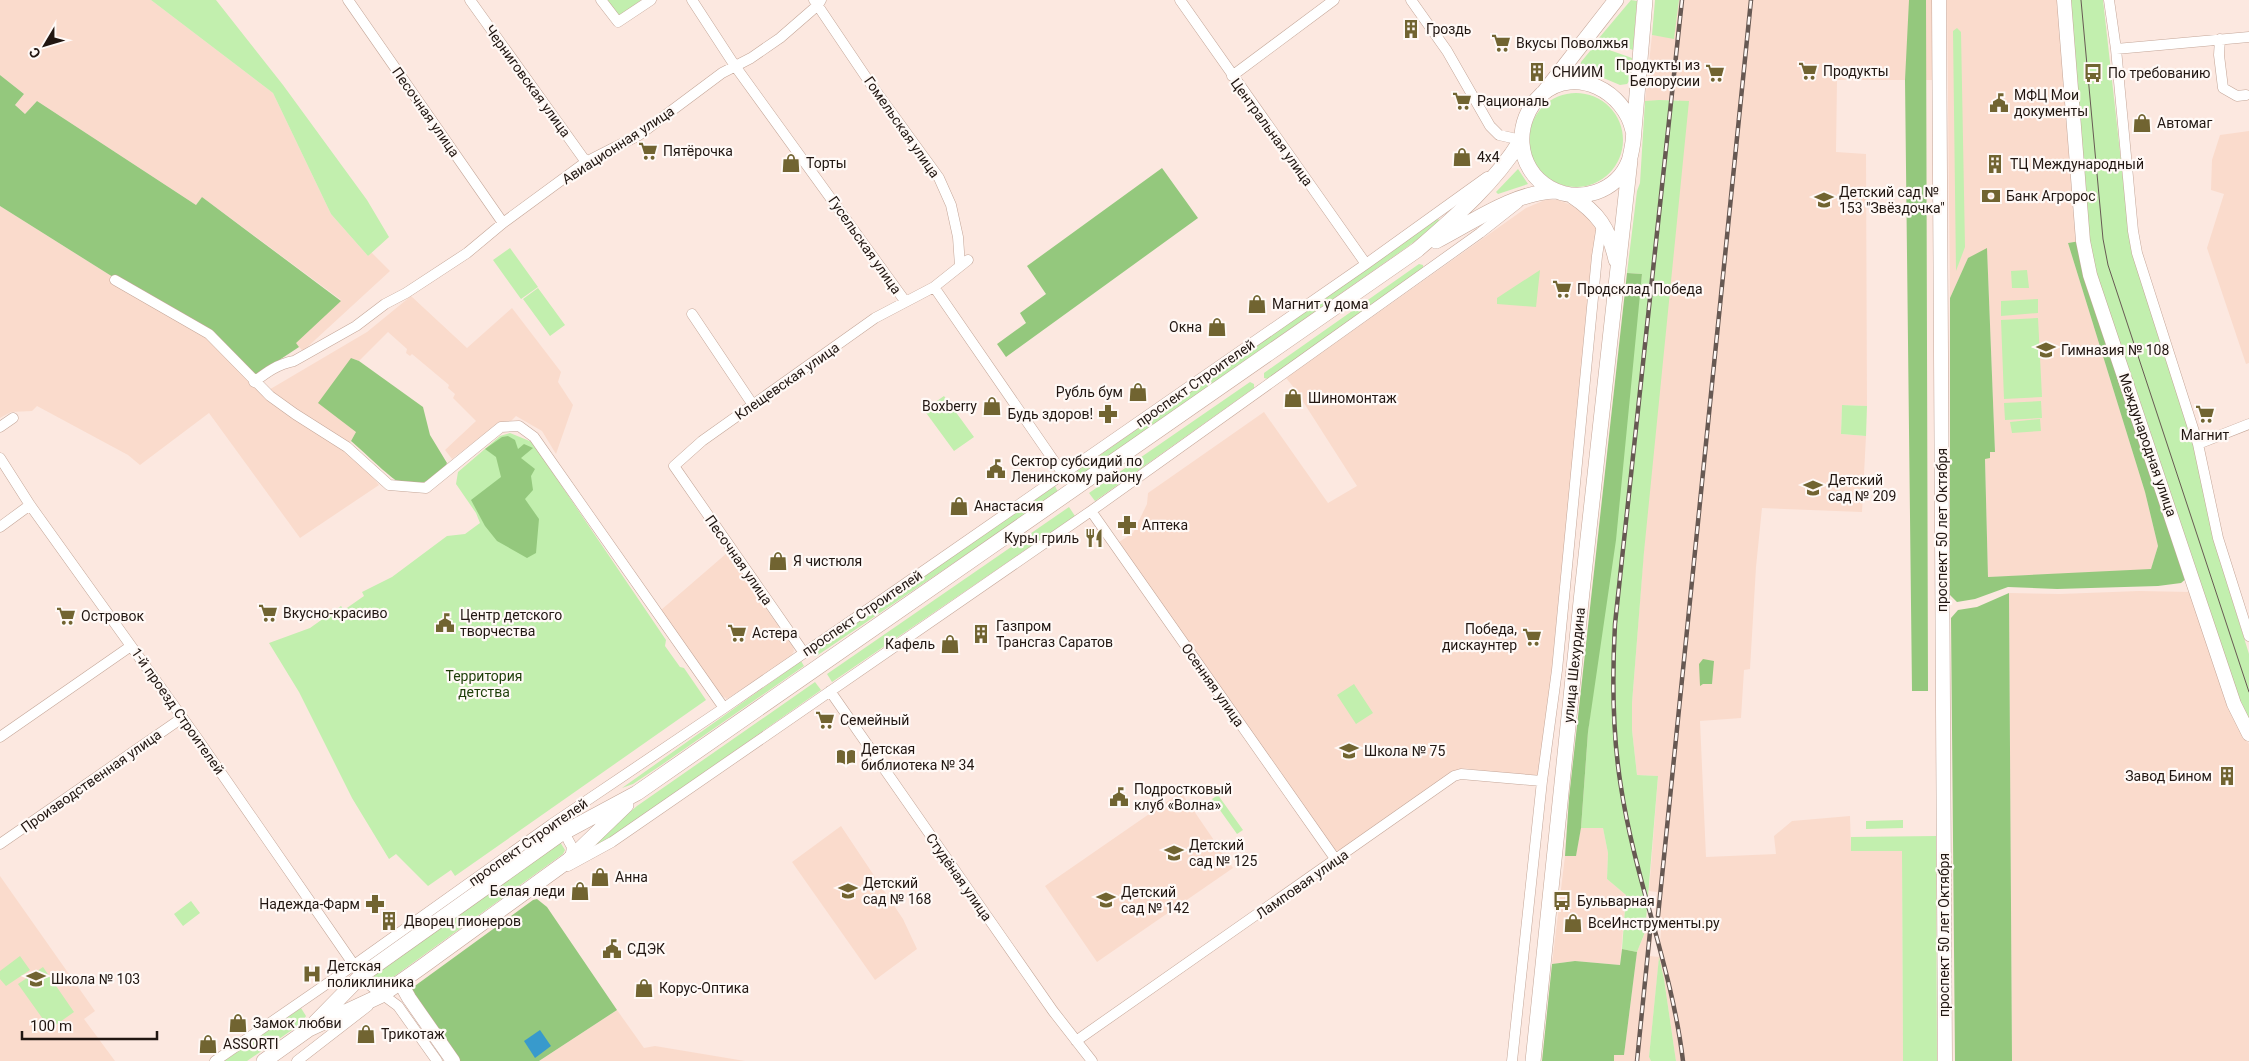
<svg xmlns="http://www.w3.org/2000/svg" width="2249" height="1061" viewBox="0 0 2249 1061" font-family="Roboto,sans-serif">
<style>
.built{fill:#fadbcc}
.green{fill:#c2efae}
.forest{fill:#94c87d}
.water{fill:#389acc}
.lines{fill:none;stroke-linecap:round;stroke-linejoin:round}
.street-casing{stroke:#c4a698;stroke-width:11}
.secondary-casing{stroke:#c4a698;stroke-width:15}
.primary-casing{stroke:#c4a698;stroke-width:16}
.street{stroke:#fff;stroke-width:10}
.secondary{stroke:#fff;stroke-width:14}
.primary{stroke:#fff;stroke-width:15}
.tram{stroke:#675953;stroke-width:1}
.rail-casing{stroke:#675953;stroke-width:4.5}
.rail{stroke:#fff9f6;stroke-width:2.5;stroke-dasharray:8;stroke-linecap:butt}
.labels{text-anchor:middle;dominant-baseline:central;stroke-width:4.5;stroke-linejoin:round;paint-order:stroke}
.poi-label{font-size:14px;fill:#211611;stroke:#fff9f6;text-anchor:start}
.street-label{font-size:14px;fill:#211611;stroke:#fff9f6}
.park-label{font-size:14px;fill:#1c3d08;stroke:#fff9f6}
</style>
<rect width="100%" height="100%" fill="#fce8e0"/>
<path class="built" d="M0 0H151L273 93 331 214 368 256 371 252 390 271 303 351 295 343 341 300 202 197 196 205 37 101 25 114 15 105 24 94 0 75Z
M1679 0H1932V80H1837L1836 152 1866 154 1867 406 1842 405 1841 434 1866 436 1862 512 1762 508 1756 567 1750 669 1744 670 1741 718 1700 721 1706 857 1776 854 1774 836 1792 821 1850 816 1851 851H1902L1903 1061H1676L1664 979 1659 959 1649 1057 1651 1061H1614V1055H1624L1637 952 1645 932H1653L1650 956 1659 957 1662 917 1655 916 1657 892 1649 891 1658 776 1637 775 1632 730V703L1679 100 1645 101 1652 35 1674 38Z
M1947 0H2058L2080 241 2068 243 2145 492 2158 546 2151 570 1988 577 1985 458 1990 452H1995L1987 249 1968 259 1950 298Z
M2249 131V363L2246 364 2207 248 2224 194 2211 190 2212 160 2220 135Z
M1545 200H1558L1571 205 1593 221 1596 229 1544 769 1540 775 1532 777 1462 768 1339 851 1335 850 1246 727 1119 542 1133 533 1147 504 1148 493 1264 412 1328 503 1357 486 1295 389 1286 378 1526 208Z
M0 206 210 338 267 391 367 332 411 296 467 348 512 308 561 372 558 382 573 405 556 454 542 431 516 416 510 422 497 424 452 459 445 450 476 421 453 398 455 394 448 388 449 385 412 354 410 356 406 353 407 349 388 332 359 361 351 358 356 432 348 446 379 485 300 538 209 413 140 465 128 455 37 406 32 411 11 412 0 418Z
M727 553 793 647 794 651 791 656 727 699 716 692 662 614 661 610Z
M2139 591 2191 592 2244 736 2249 744V1061H2012L2009 593 2060 594Z
M1181 792 1233 868 1097 962 1045 886Z
M841 826 903 919 917 949 875 980 792 862Z
M1581 828H1603L1608 853 1607 879 1626 895 1620 965 1575 961 1552 964 1565 856 1576 855Z
M0 876 95 1011 84 1019 115 1061H0Z
M617 1010 644 1048 655 1046 745 1061H539Z"/>
<path class="green" d="M151 0H216L283 85 367 200 389 237 368 256 331 214 273 93Z
M604 0H641L620 16Z
M1631 0 1637 1 1633 50 1599 38Z
M1655 0H1679L1674 39 1652 35Z
M2068 0H2103L2129 232 2194 443 2213 538 2249 654V726L2237 699 2094 274 2087 241Z
M1957 28 1961 32 1965 247 1956 271 1953 31Z
M1595 45 1632 58 1630 80 1627 84 1620 85 1594 74 1583 73 1580 69 1581 62Z
M1529 140a47 47 0 1 1 94 0a47 47 0 1 1-94 0Z
M1659 100 1689 101 1644 552 1632 703V730L1637 775 1658 776 1645 932 1637 952 1622 949 1626 895 1607 879 1608 853 1603 828H1581L1588 732 1642 274 1627 273 1637 191 1640 183 1645 101Z
M1518 169 1528 184 1498 194 1496 192Z
M1437 219 1440 220V223L1407 247 1079 477 1076 472Z
M510 248 538 287 521 299 493 260Z
M1419 264 1423 265V269L1268 379 1264 378V373Z
M1540 270 1536 307 1497 304V298Z
M2027 270 2029 288H2012L2011 271Z
M538 288 565 325 550 336 523 299Z
M2038 299V313L2001 316V301Z
M2038 318 2042 397 2004 399 2001 320Z
M1250 382 1254 384V388L1095 501 1089 493Z
M944 396 974 437 954 451 924 410Z
M2041 401 2042 418 2005 420 2004 403Z
M1842 405 1867 406 1866 436 1841 434Z
M2040 419 2041 431 2012 433 2010 422Z
M510 433 532 442 666 640 665 646 680 667 684 668 706 700 455 876 451 870 428 886 396 854 389 859 352 798 299 692 269 643 310 628 341 606 344 610 364 596 362 592 392 577 447 536 465 534 480 523 476 513 456 484 458 472 500 436Z
M1055 486 1058 492 815 657 812 653Z
M1069 507 1075 516 832 682 827 674Z
M801 661 804 666 660 766 633 784 622 788Z
M815 682 821 690 611 838 591 848 607 831 637 806Z
M1354 684 1373 713 1356 724 1337 695Z
M1218 795 1243 830 1237 834 1212 799Z
M1903 820V828L1866 829V821Z
M1936 836 1937 1061H1903L1902 851H1851V837Z
M560 842 565 850 563 854 385 983 380 984C374 980 373 977 375 971Z
M191 901 200 913 183 926 174 914Z
M20 956 30 970 6 986 0 979V971Z
M1659 957 1664 979 1676 1061H1651L1649 1057Z
M43 967 74 1012 50 1029 18 984Z
M301 1008 306 1016 302 1023 247 1061H224Z"/>
<path class="forest" d="M1909 0H1926L1928 691H1912L1905 80Z
M0 75 24 94 15 105 25 114 37 101 196 205 202 197 341 301 296 343 299 347 249 380 210 338 0 206Z
M1162 168 1198 218 1006 357 997 344 1026 323 1020 313 1046 294 1027 266Z
M2080 241 2187 578 2181 583 2158 586 2057 589 2008 587 1975 599 1957 602 1950 595V298L1968 258 1987 248 1995 452H1990V458L1985 459 1988 577 2151 569 2158 546 2145 492 2068 243Z
M1627 273 1642 274 1616 540 1588 732 1581 828 1576 856H1565L1569 798Z
M351 358 359 361 423 407 430 435 447 463C439 478 416 490 399 482 390 478 361 449 351 441L356 432 318 403Z
M508 436 515 440 518 449 524 444 533 448 521 458 535 469 531 476 533 490 525 499 539 519 536 553 527 558 497 541 485 526 471 500 501 477 496 457 485 449 502 437Z
M2009 593 2012 1061H1955L1951 618 1958 610 1977 607Z
M1703 659 1714 661 1712 684H1703L1700 686 1699 664Z
M537 899 547 907 617 1010 539 1061H458L412 992V988L533 900Z
M1622 949 1637 952 1624 1055H1614V1061H1542L1552 964 1575 961 1620 965Z"/>
<path class="water" d="M540 1030 551 1046 535 1058 524 1041Z"/>
<g class="lines">
<g class="street-casing">
<path id="street" d="M348 0 503 223
M470 0 586 162
M601 0 618 22 651 0
M692 0 735 66 905 301
M814 0 870 83 939 178 951 205 958 237 960 266
M1180 0 1366 264
M1411 0 1447 51 1490 126 1499 135 1521 140
M2109 0 2116 49 2133 231 2137 253 2198 444 2218 538 2249 636
M2220 39 2219 55 2223 88 2237 96 2246 95
M2116 49 2249 37
M1232 76 1334 0
M115 280 209 334 270 396 295 414 347 447 389 485 426 488 501 427 519 426 534 437 724 708
M934 287 1063 474
M692 314 753 405
M254 382C267 372 278 364 294 361L356 326 385 304 406 293 467 253 503 223 586 162 639 135 722 73 751 58 780 38 818 5 821 0
M0 427 13 418
M2198 444 2249 424
M0 458 30 505 197 738 354 965 371 986 398 1006 437 1061
M1091 511 1336 860
M0 527 30 505
M804 653 674 466 702 441 875 318 934 287 968 260
M830 691 1053 1011 1092 1061
M0 737 131 646
M558 833 567 838 572 847 570 859
M0 844 182 718
M568 866 612 842 1091 511 1480 233 1518 203
M1076 1041 1454 776 1461 774 1542 781
M215 1061 354 965 552 824 724 708 893 592 1366 264 1487 177
M297 1061 368 1006
M1512 1061 1542 781 1557 670 1597 256 1602 224"/>
</g>
<g class="secondary-casing">
<path id="secondary" d="M1939 0 1945 1061
M2064 0 2083 241 2090 275 2234 704 2249 734
M402 981 404 989 409 998 453 1061"/>
</g>
<g class="primary-casing">
<path id="primary" d="M1545 91 1616 0
M1633 131C1625 92 1576 65 1542 94 1513 120 1515 169 1550 188 1579 204 1617 192 1629 161 1631 155 1632 148 1633 142L1645 0
M1571 195C1598 213 1609 228 1616 260
M1436 241C1473 222 1514 192 1556 191
M309 1029 362 975 559 835 637 793 1417 250C1455 217 1494 184 1521 140
M264 1061 309 1029 382 995 423 966 569 860 626 805
M1533 1061 1582 592 1630 160"/>
</g>
<use href="#street" class="street"/>
<use href="#secondary" class="secondary"/>
<use href="#primary" class="primary"/>
<path class="tram" d="M2081 0 2103 239 2108 265 2249 692"/>
<g class="rail-casing">
<path id="rail" d="M1682 0 1615 624C1612 679 1612 732 1621 787 1635 880 1672 968 1683 1061
M1658 916 1751 0
M1637 1061 1650 932"/>
</g>
<use href="#rail" class="rail"/>
</g>
<defs>
<g id="building-bare" transform="scale(1.5)"><path d="M-4-6H4V6H1V3H-1V6H-4ZM-2.5-4.3h1.7v1.8h-1.7ZM.8-4.3h1.7v1.8H.8ZM-2.5-1h1.7V.8h-1.7ZM.8-1h1.7V.8H.8Z" fill="#716431" stroke="#fff9f6" stroke-width="2.5" paint-order="stroke"/></g>
<g id="supermarket-bare" transform="scale(1.5)"><path d="M-6-5.5h2.5l.6 2H6L4.5 2H-2.5L-4.4-4H-6ZM-1.5 3.2a1.3 1.3 0 1 0 .1 0ZM3 3.2a1.3 1.3 0 1 0 .1 0Z" fill="#716431" stroke="#fff9f6" stroke-width="2.5" paint-order="stroke"/></g>
<g id="bus-bare" transform="scale(1.5)"><path d="M-5-6H5V4H4V6H2V4H-2V6H-4V4H-5ZM-3.5-4V0h7V-4ZM-3.5 1.2v1.5H-2V1.2ZM2 1.2v1.5H3.5V1.2Z" fill="#716431" stroke="#fff9f6" stroke-width="2.5" paint-order="stroke"/></g>
<g id="civic-bare" transform="scale(1.5)"><path d="M-.6-6.5H3V-4.5H.6V-3L4-1V1h2V6H-6V1h2V-1L-.6-3ZM-1.2 2.5V6h2.4V2.5Z" fill="#716431" stroke="#fff9f6" stroke-width="2.5" paint-order="stroke"/></g>
<g id="shop-bare" transform="scale(1.5)"><path d="M-5-2.5h2.3a2.7 3.5 0 0 1 5.4 0H5L5.5 6h-11ZM-1.5-2.5h3a1.5 2.3 0 0 0-3 0Z" fill="#716431" stroke="#fff9f6" stroke-width="2.5" paint-order="stroke"/></g>
<g id="bank-bare" transform="scale(1.5)"><path d="M-6-4H6V4H-6ZM0-2.3a2.3 2.3 0 1 0 0 4.6a2.3 2.3 0 1 0 0-4.6Z" fill="#716431" stroke="#fff9f6" stroke-width="2.5" paint-order="stroke"/></g>
<g id="school-bare" transform="scale(1.5)"><path d="M0-5L7-2L0 1L-7-2ZM-4 1L0 2.5L4 1V4Q0 6-4 4Z" fill="#716431" stroke="#fff9f6" stroke-width="2.5" paint-order="stroke"/></g>
<g id="pharmacy-bare" transform="scale(1.5)"><path d="M-2-6h4v4h4v4h-4v4h-4v-4h-4v-4h4Z" fill="#716431" stroke="#fff9f6" stroke-width="2.5" paint-order="stroke"/></g>
<g id="restaurant-bare" transform="scale(1.5)"><path d="M-5-6h1v4h1v-4h1v4h1v-4h1v5L-1.5 .5V6h-2V.5L-5-1ZM5-6V6H3V1.5H1.5Q1.5-4 5-6Z" fill="#716431" stroke="#fff9f6" stroke-width="2.5" paint-order="stroke"/></g>
<g id="library-bare" transform="scale(1.5)"><path d="M-6-4Q-3-5.5-.7-3.5V5Q-3 3-6 4ZM6-4Q3-5.5 .7-3.5V5Q3 3 6 4Z" fill="#716431" stroke="#fff9f6" stroke-width="2.5" paint-order="stroke"/></g>
<g id="hospital-bare" transform="scale(1.5)"><path d="M-5-5h3v3.5h4V-5h3V5h-3V1.5h-4V5h-3Z" fill="#716431" stroke="#fff9f6" stroke-width="2.5" paint-order="stroke"/></g>
</defs>
<g fill-rule="evenodd">
<use href="#building-bare" x="1411" y="29"/>
<use href="#supermarket-bare" x="1501" y="43"/>
<use href="#supermarket-bare" x="1808" y="71"/>
<use href="#building-bare" x="1537" y="72"/>
<use href="#supermarket-bare" x="1715" y="73"/>
<use href="#bus-bare" x="2093" y="73"/>
<use href="#supermarket-bare" x="1462" y="101"/>
<use href="#civic-bare" x="1999" y="103"/>
<use href="#shop-bare" x="2142" y="123"/>
<use href="#supermarket-bare" x="648" y="151"/>
<use href="#shop-bare" x="1462" y="157"/>
<use href="#shop-bare" x="791" y="163"/>
<use href="#building-bare" x="1995" y="164"/>
<use href="#bank-bare" x="1991" y="196"/>
<use href="#school-bare" x="1824" y="200"/>
<use href="#supermarket-bare" x="1562" y="289"/>
<use href="#shop-bare" x="1257" y="304"/>
<use href="#shop-bare" x="1217" y="327"/>
<use href="#school-bare" x="2046" y="350"/>
<use href="#shop-bare" x="1138" y="392"/>
<use href="#shop-bare" x="1293" y="398"/>
<use href="#shop-bare" x="992" y="406"/>
<use href="#pharmacy-bare" x="1108" y="414"/>
<use href="#supermarket-bare" x="2205" y="414"/>
<use href="#civic-bare" x="996" y="469"/>
<use href="#school-bare" x="1813" y="488"/>
<use href="#shop-bare" x="959" y="506"/>
<use href="#pharmacy-bare" x="1127" y="525"/>
<use href="#restaurant-bare" x="1094" y="538"/>
<use href="#shop-bare" x="778" y="561"/>
<use href="#supermarket-bare" x="268" y="613"/>
<use href="#supermarket-bare" x="66" y="616"/>
<use href="#civic-bare" x="445" y="623"/>
<use href="#supermarket-bare" x="737" y="633"/>
<use href="#building-bare" x="981" y="634"/>
<use href="#supermarket-bare" x="1532" y="637"/>
<use href="#shop-bare" x="950" y="644"/>
<use href="#supermarket-bare" x="825" y="720"/>
<use href="#school-bare" x="1349" y="751"/>
<use href="#library-bare" x="846" y="757"/>
<use href="#building-bare" x="2227" y="776"/>
<use href="#civic-bare" x="1119" y="797"/>
<use href="#school-bare" x="1174" y="853"/>
<use href="#shop-bare" x="600" y="877"/>
<use href="#shop-bare" x="580" y="891"/>
<use href="#school-bare" x="848" y="891"/>
<use href="#school-bare" x="1106" y="900"/>
<use href="#bus-bare" x="1562" y="901"/>
<use href="#pharmacy-bare" x="375" y="904"/>
<use href="#building-bare" x="389" y="921"/>
<use href="#shop-bare" x="1573" y="923"/>
<use href="#civic-bare" x="612" y="949"/>
<use href="#hospital-bare" x="312" y="974"/>
<use href="#school-bare" x="36" y="979"/>
<use href="#shop-bare" x="644" y="988"/>
<use href="#shop-bare" x="238" y="1023"/>
<use href="#shop-bare" x="366" y="1034"/>
<use href="#shop-bare" x="208" y="1044"/>
</g>
<g class="labels">
<g class="poi-label">
<text x="1426" y="29">Гроздь</text>
<text x="1516" y="43">Вкусы Поволжья</text>
<text x="1700" y="65" text-anchor="end">Продукты из<tspan x="1700" dy="16">Белорусии</tspan></text>
<text x="1823" y="71">Продукты</text>
<text x="1552" y="72">СНИИМ</text>
<text x="2108" y="73">По требованию</text>
<text x="2014" y="95">МФЦ Мои<tspan x="2014" dy="16">документы</tspan></text>
<text x="1477" y="101">Рациональ</text>
<text x="2157" y="123">Автомаг</text>
<text x="663" y="151">Пятёрочка</text>
<text x="1477" y="157">4x4</text>
<text x="806" y="163">Торты</text>
<text x="2010" y="164">ТЦ Международный</text>
<text x="1839" y="192">Детский сад №<tspan x="1839" dy="16">153 "Звёздочка"</tspan></text>
<text x="2006" y="196">Банк Агророс</text>
<text x="1577" y="289">Продсклад Победа</text>
<text x="1272" y="304">Магнит у дома</text>
<text x="1202" y="327" text-anchor="end">Окна</text>
<text x="2061" y="350">Гимназия № 108</text>
<text x="1123" y="392" text-anchor="end">Рубль бум</text>
<text x="1308" y="398">Шиномонтаж</text>
<text x="977" y="406" text-anchor="end">Boxberry</text>
<text x="1093" y="414" text-anchor="end">Будь здоров!</text>
<text x="2205" y="435" text-anchor="middle">Магнит</text>
<text x="1011" y="461">Сектор субсидий по<tspan x="1011" dy="16">Ленинскому району</tspan></text>
<text x="1828" y="480">Детский<tspan x="1828" dy="16">сад № 209</tspan></text>
<text x="974" y="506">Анастасия</text>
<text x="1142" y="525">Аптека</text>
<text x="1079" y="538" text-anchor="end">Куры гриль</text>
<text x="793" y="561">Я чистюля</text>
<text x="283" y="613">Вкусно-красиво</text>
<text x="460" y="615">Центр детского<tspan x="460" dy="16">творчества</tspan></text>
<text x="81" y="616">Островок</text>
<text x="996" y="626">Газпром<tspan x="996" dy="16">Трансгаз Саратов</tspan></text>
<text x="1517" y="629" text-anchor="end">Победа,<tspan x="1517" dy="16">дискаунтер</tspan></text>
<text x="752" y="633">Астера</text>
<text x="935" y="644" text-anchor="end">Кафель</text>
<text x="840" y="720">Семейный</text>
<text x="861" y="749">Детская<tspan x="861" dy="16">библиотека № 34</tspan></text>
<text x="1364" y="751">Школа № 75</text>
<text x="2212" y="776" text-anchor="end">Завод Бином</text>
<text x="1134" y="789">Подростковый<tspan x="1134" dy="16">клуб «Волна»</tspan></text>
<text x="1189" y="845">Детский<tspan x="1189" dy="16">сад № 125</tspan></text>
<text x="615" y="877">Анна</text>
<text x="863" y="883">Детский<tspan x="863" dy="16">сад № 168</tspan></text>
<text x="565" y="891" text-anchor="end">Белая леди</text>
<text x="1121" y="892">Детский<tspan x="1121" dy="16">сад № 142</tspan></text>
<text x="1577" y="901">Бульварная</text>
<text x="360" y="904" text-anchor="end">Надежда-Фарм</text>
<text x="404" y="921">Дворец пионеров</text>
<text x="1588" y="923">ВсеИнструменты.ру</text>
<text x="627" y="949">СДЭК</text>
<text x="327" y="966">Детская<tspan x="327" dy="16">поликлиника</tspan></text>
<text x="51" y="979">Школа № 103</text>
<text x="659" y="988">Корус-Оптика</text>
<text x="253" y="1023">Замок любви</text>
<text x="381" y="1034">Трикотаж</text>
<text x="223" y="1044">ASSORTI</text>
</g>
<g class="street-label">
<text transform="translate(528 81) rotate(54)">Черниговская улица</text>
<text transform="translate(426 112) rotate(55)">Песочная улица</text>
<text transform="translate(902 127) rotate(55)">Гомельская улица</text>
<text transform="translate(1272 132) rotate(54)">Центральная улица</text>
<text transform="translate(618 145) rotate(-33)">Авиационная улица</text>
<text transform="translate(865 245) rotate(55)">Гусельская улица</text>
<text transform="translate(787 381) rotate(-35)">Клещевская улица</text>
<text transform="translate(1195 383) rotate(-35)">проспект Строителей</text>
<text transform="translate(2148 445) rotate(71)">Международная улица</text>
<text transform="translate(1942 530) rotate(-90)">проспект 50 лет Октября</text>
<text transform="translate(739 560) rotate(55)">Песочная улица</text>
<text transform="translate(862 613) rotate(-34)">проспект Строителей</text>
<text transform="translate(1574 665) rotate(-84)">улица Шехурдина</text>
<text transform="translate(1213 685) rotate(55)">Осенняя улица</text>
<text transform="translate(178 711) rotate(55)">1-й проезд Строителей</text>
<text transform="translate(91 781) rotate(-35)">Производственная улица</text>
<text transform="translate(528 842) rotate(-35)">проспект Строителей</text>
<text transform="translate(959 877) rotate(55)">Студёная улица</text>
<text transform="translate(1302 884) rotate(-35)">Ламповая улица</text>
<text transform="translate(1944 935) rotate(-90)">проспект 50 лет Октября</text>
</g>
<g class="park-label">
<text x="484" y="676">Территория<tspan x="484" dy="16">детства</tspan></text>
</g>
</g>
<g transform="translate(45 45) rotate(232)" stroke="#fff9f6" stroke-width="4" paint-order="stroke">
<path d="M0-4L9 19L0 12L-9 19Z" fill="#211611"/>
<text y="-8" font-size="14" font-weight="bold" text-anchor="middle" fill="#211611">С</text>
</g>
<path d="M22 1031v8h135v-8" fill="none" stroke="#211611" stroke-width="2.5"/>
<text x="30" y="1031" font-size="15" fill="#211611" stroke="#fff9f6" stroke-width="4" paint-order="stroke">100 m</text>
</svg>
